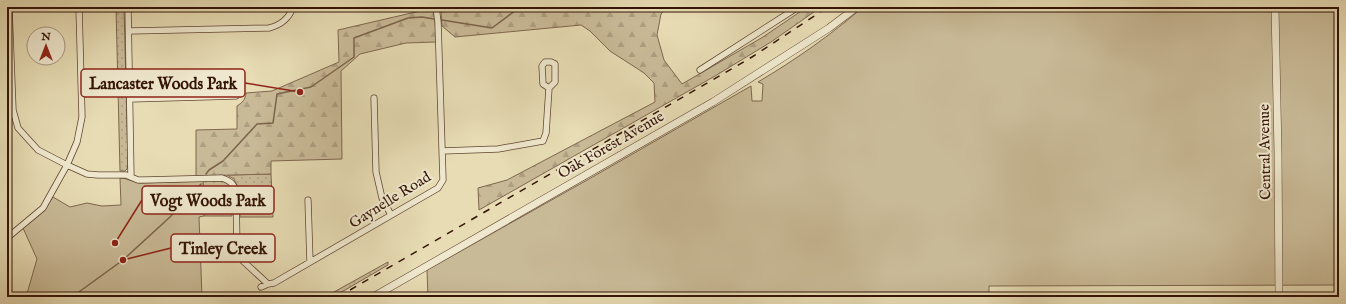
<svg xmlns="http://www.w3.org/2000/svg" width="1346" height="304" viewBox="0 0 1346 304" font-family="'IM FELL English',serif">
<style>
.grass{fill:url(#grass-dots);stroke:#7e674f}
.forest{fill:url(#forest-firs);stroke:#7e674f}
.park{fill:#c9ba97;stroke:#7e674f}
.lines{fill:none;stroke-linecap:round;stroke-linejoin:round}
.stream{stroke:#7b634b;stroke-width:1.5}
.minor-casing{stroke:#614632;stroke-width:7}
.tertiary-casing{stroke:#614632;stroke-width:8}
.minor{stroke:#efe8ce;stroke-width:5.5}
.tertiary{stroke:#efe8ce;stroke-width:7}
.rail{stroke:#341407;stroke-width:1.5;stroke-dasharray:7 7;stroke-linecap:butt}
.labels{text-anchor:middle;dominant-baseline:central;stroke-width:4;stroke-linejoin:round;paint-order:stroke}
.street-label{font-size:15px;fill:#341407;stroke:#efe8ce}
.leader{fill:none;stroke:#8f2418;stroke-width:1.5}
.callout-dot{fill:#8f2418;stroke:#efe8ce;stroke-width:1.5}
.callout{fill:#efe8ce;stroke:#8f2418;stroke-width:1.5}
.callout-label{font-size:16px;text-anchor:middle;font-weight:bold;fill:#341407}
</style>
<defs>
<pattern id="grass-dots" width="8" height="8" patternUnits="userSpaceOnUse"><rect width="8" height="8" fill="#c9ba97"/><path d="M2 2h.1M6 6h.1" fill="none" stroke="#ad9f81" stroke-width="1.8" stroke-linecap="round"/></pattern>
<pattern id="forest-firs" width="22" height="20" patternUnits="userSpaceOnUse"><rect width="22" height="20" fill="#c9ba97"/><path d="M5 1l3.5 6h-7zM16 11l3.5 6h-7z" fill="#ad9f81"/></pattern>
</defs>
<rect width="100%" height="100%" fill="#e7dcb4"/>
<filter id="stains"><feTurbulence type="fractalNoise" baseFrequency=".005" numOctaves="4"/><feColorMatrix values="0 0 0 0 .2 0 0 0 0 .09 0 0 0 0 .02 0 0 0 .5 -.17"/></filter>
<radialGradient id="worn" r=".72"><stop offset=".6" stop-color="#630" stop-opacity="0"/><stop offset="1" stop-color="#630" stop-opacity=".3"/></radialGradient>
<path class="grass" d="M116 7H124L128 165 127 169 125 171H120Z
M271 174 273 217H240L239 189 234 179 227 175Z
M203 181C209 181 217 179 223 181 236 184 232 205 232 216H204Z
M388 262V265L333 297H325Z"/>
<path class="forest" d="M473 7H667L661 14 657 35 664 60 682 84 763 37 807 7H821L771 42 715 76 479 210 478 188 507 180 655 102 654 83 644 73 610 51 590 31 581 25 455 37 442 26 441 12 473 9Z
M433 8 435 17 436 42 406 43 360 54 341 71 342 159 271 161V174L196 176V130L237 129V106C243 102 245 100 246 93L272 91 339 62 338 30Z"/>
<path class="park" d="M863 7H1339V285L989 286V297H428L427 270 589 179 751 86 752 101H762L763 84 758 82C795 60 831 35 863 7Z
M120 178C127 178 133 182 140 183L203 181 204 216 199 217 202 297H26L37 259 23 228C35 219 44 210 53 197L70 207 87 203 102 206 121 205Z"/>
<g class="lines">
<path class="stream" d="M585 7 600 8 608 7
M442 20 492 28 520 7
M206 174 209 170 223 161 257 124 273 123 277 94 311 87 354 57V38L408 18 422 17 434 19
M72 297 123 260 170 217 201 184"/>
<g class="minor-casing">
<path id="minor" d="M9 7 13 110 18 128 38 150 67 165 87 174 98 175H126L138 180H144L222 178C230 181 233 183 236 191L237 250 243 261 268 284
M128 7 131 177
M129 31 269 28C281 25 289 19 293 7
M700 70 798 7
M374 98 376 172 382 198 391 215
M130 99 236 96
M442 151 498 149 543 141 546 133 549 88 555 82V64L551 62H545L542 66 543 84 549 88
M308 200 310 262
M7 238 43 208 67 165 77 142 82 117 79 7
M261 287 268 284 274 283 438 188 443 180 438 22 436 7"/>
</g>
<g class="tertiary-casing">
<path id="tertiary" d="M1275 7 1278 153 1279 297
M373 297 713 102 829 28 857 7"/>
</g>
<use href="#minor" class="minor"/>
<use href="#tertiary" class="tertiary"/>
<path class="rail" d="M338 297 752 57 828 7"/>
</g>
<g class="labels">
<g class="street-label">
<text transform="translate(611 145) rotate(-30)">Oak Forest Avenue</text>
<text transform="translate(1265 152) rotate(-91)">Central Avenue</text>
<text transform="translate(390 200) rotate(-32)">Gaynelle Road</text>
</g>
</g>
<path class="leader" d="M300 92L245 83M115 243L142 200M123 260L171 248"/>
<g class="callout-dot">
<circle cx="300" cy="92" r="4"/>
<circle cx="115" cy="243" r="4"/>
<circle cx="123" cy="260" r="4"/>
</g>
<g class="callout">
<rect x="81" y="69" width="164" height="28" rx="4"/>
<rect x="142" y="186" width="132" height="28" rx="4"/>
<rect x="171" y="234" width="104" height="28" rx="4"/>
</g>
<g class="callout-label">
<text x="163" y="89">Lancaster Woods Park</text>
<text x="208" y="206">Vogt Woods Park</text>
<text x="223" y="254">Tinley Creek</text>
</g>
<rect width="1346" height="304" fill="none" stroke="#e7dcb4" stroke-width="24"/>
<rect x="8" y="8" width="1330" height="288" fill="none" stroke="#341407" stroke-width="2"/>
<rect x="12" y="12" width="1322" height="280" fill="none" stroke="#341407"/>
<g transform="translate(46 46)"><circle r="19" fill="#efe8ce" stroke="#a4937e"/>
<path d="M0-3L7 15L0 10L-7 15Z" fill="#8f2418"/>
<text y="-6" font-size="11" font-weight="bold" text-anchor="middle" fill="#341407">N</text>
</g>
<rect width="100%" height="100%" filter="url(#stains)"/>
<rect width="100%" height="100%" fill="url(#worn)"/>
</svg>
